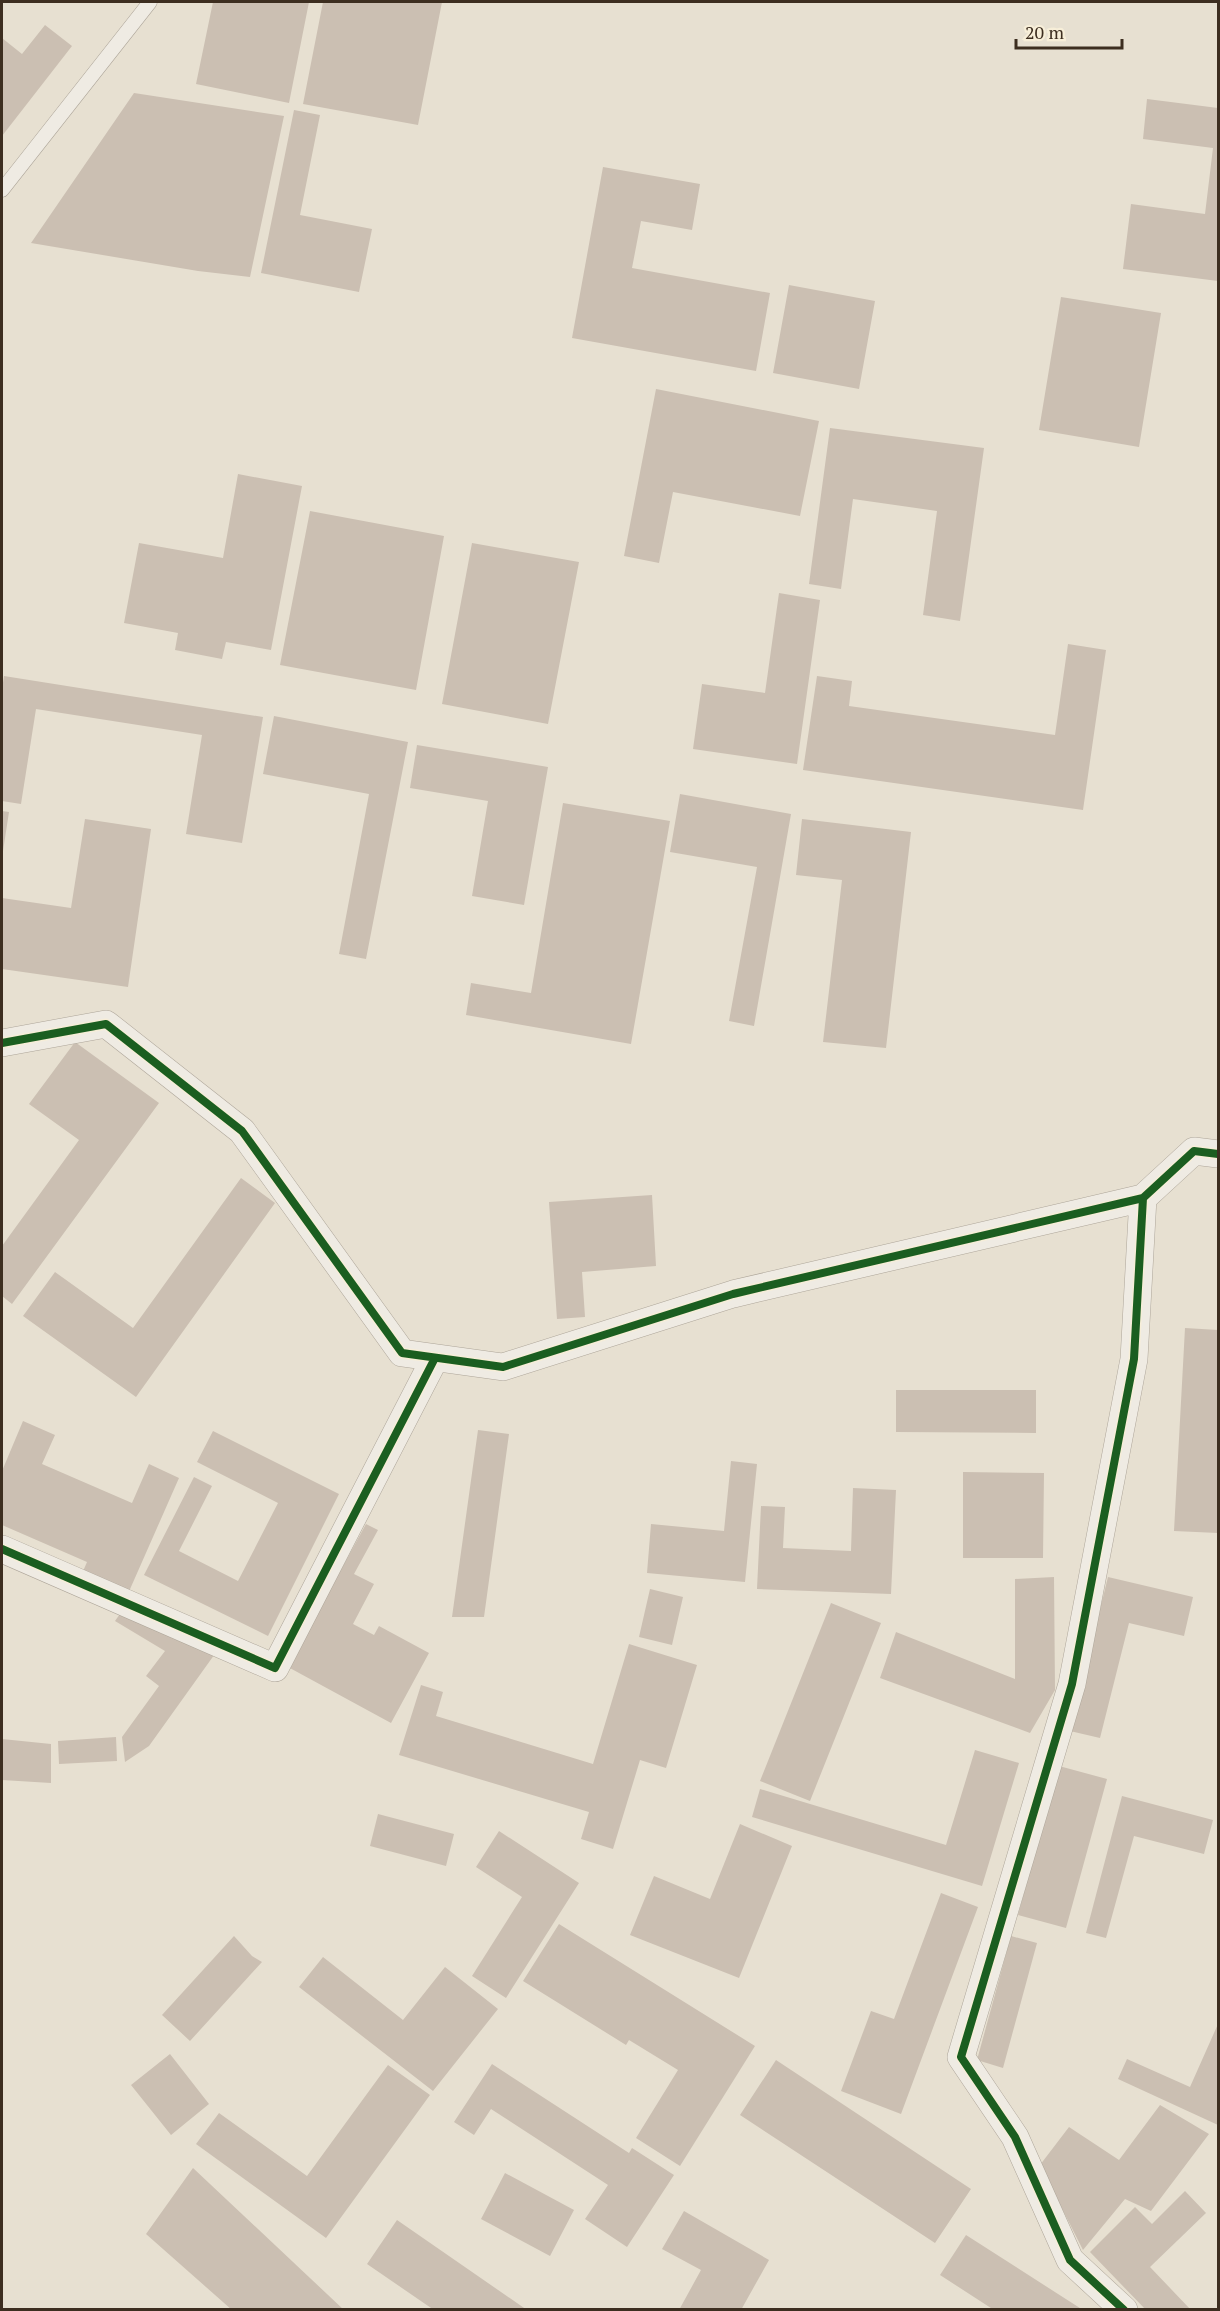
<svg xmlns="http://www.w3.org/2000/svg" width="1220" height="2311" viewBox="0 0 1220 2311" font-family="'PT Serif',serif">
<style>
.building{fill:#cbbfb2}
.lines{fill:none;stroke-linecap:round;stroke-linejoin:round}
.service-casing{stroke:#ada599;stroke-width:15}
.minor-casing{stroke:#ada599;stroke-width:28}
.service{stroke:#efebe3;stroke-width:14}
.minor{stroke:#efebe3;stroke-width:27}
.cycleway-casing{stroke:#f7eed8;stroke-width:11}
.cycleway{stroke:#1b5e20;stroke-width:8}
</style>
<rect width="100%" height="100%" fill="#e7e0d1"/>
<path class="building" d="M213 2H309L289 103 196 84Z
M323 2H442L418 125 303 104Z
M45 25 72 46 2 136V38L22 54Z
M134 93 284 116 250 277 198 271 31 243Z
M1147 99 1218 108V281L1123 269 1131 204 1205 214 1213 148 1143 139Z
M294 110 320 115 300 215 372 229 359 292 261 273Z
M603 167 700 184 692 230 641 221 632 268 770 293 756 371 572 338Z
M789 285 875 301 859 389 773 373Z
M1061 297 1161 313 1139 447 1039 430Z
M656 389 819 421 800 516 673 492 659 563 624 556Z
M830 428 984 448 960 621 923 615 937 511 853 499 841 589 809 584Z
M238 474 302 486 271 650 226 642 222 659 175 650 178 633 124 623 139 543 223 558Z
M310 511 444 536 416 690 280 665Z
M472 543 579 562 548 724 442 704Z
M779 593 820 600 797 764 693 749 702 684 765 693Z
M1068 644 1106 650 1083 810 803 770 817 676 852 681 849 706 1055 735Z
M4 676 263 717 242 843 186 834 202 735 36 709 21 804 2 801V689Z
M274 716 408 742 366 959 339 954 369 794 263 774Z
M417 745 548 767 524 905 472 896 488 801 410 788Z
M680 794 791 814 754 1026 729 1021 757 867 670 852Z
M563 803 670 821 631 1044 466 1015 471 983 531 993Z
M2 811 9 812 3 851H2Z
M85 819 151 829 128 987 2 969V898L71 908Z
M802 819 911 832 886 1048 823 1042 842 880 796 875Z
M75 1042 159 1103 12 1304 2 1296V1246L79 1140 29 1104Z
M241 1178 275 1203 136 1397 23 1316 55 1272 133 1328Z
M652 1195 656 1266 582 1272 585 1317 557 1319 549 1202Z
M1185 1328 1218 1330V1533L1174 1531Z
M896 1390H1036V1433L896 1432Z
M23 1421 55 1435 42 1464 132 1503 149 1464 179 1478 127 1596 81 1576 87 1562 2 1525V1471Z
M478 1430 509 1434 484 1617H452Z
M213 1431 339 1494 268 1636 144 1575 194 1477 212 1486 179 1551 238 1581 278 1503 197 1462Z
M731 1461 757 1464 745 1582 647 1573 651 1524 724 1531Z
M963 1472 1044 1473 1043 1558H963Z
M853 1488 896 1490 891 1594 757 1589 761 1506 785 1507 783 1548 851 1551Z
M366 1524 378 1530 354 1574 374 1584 353 1624 374 1635 379 1626 429 1653 391 1723 288 1667Z
M1054 1577 1055 1690 1030 1733 880 1678 896 1632 1015 1679V1579Z
M1108 1577 1193 1597 1184 1636 1129 1623 1100 1738 1070 1731Z
M650 1589 683 1597 672 1645 639 1637Z
M831 1603 881 1623 810 1801 760 1781Z
M122 1611 217 1651 149 1746 125 1762 122 1737 159 1686 146 1676 165 1651 115 1621Z
M629 1644 697 1665 666 1768 640 1760 613 1849 581 1839 589 1812 399 1755 421 1685 443 1692 436 1716 593 1764Z
M116 1737 117 1761 59 1764 58 1741Z
M2 1739 51 1744V1783L2 1780Z
M975 1750 1019 1763 982 1886 752 1817 760 1789 946 1845Z
M1059 1766 1107 1779 1066 1928 1018 1915Z
M1122 1796 1213 1820 1204 1854 1134 1836 1106 1938 1086 1933Z
M378 1814 454 1834 446 1866 370 1846Z
M740 1824 792 1846 739 1978 630 1935 654 1876 710 1899Z
M499 1831 579 1883 506 1998 472 1976 522 1897 476 1867Z
M941 1893 978 1907 901 2114 841 2091 871 2011 894 2019Z
M559 1924 755 2046 680 2166 636 2138 678 2070 629 2040 626 2045 523 1981Z
M234 1936 252 1956 262 1962 190 2041 162 2015Z
M1011 1936 1037 1943 1003 2068 977 2060Z
M323 1957 403 2020 445 1967 498 2009 433 2091 299 1987Z
M1218 2024V2125L1118 2079 1127 2059 1190 2087Z
M170 2054 209 2104 171 2135 131 2085Z
M776 2060 971 2189 935 2243 740 2115Z
M492 2064 629 2153 632 2148 674 2175 627 2247 585 2219 608 2185 491 2109 474 2135 454 2122Z
M388 2065 430 2095 326 2238 196 2144 219 2113 307 2176Z
M1160 2105 1209 2134 1151 2211 1125 2199 1083 2250 1040 2165 1069 2127 1119 2160Z
M193 2168 344 2310H232L146 2234Z
M505 2173 574 2210 550 2256 481 2219Z
M1185 2191 1206 2213 1150 2267 1191 2310H1146L1090 2252 1135 2207 1152 2224Z
M684 2211 769 2260 741 2310H679L701 2270 662 2249Z
M397 2220 527 2310H434L367 2264Z
M966 2235 1083 2310H994L940 2275Z"/>
<g class="lines">
<g class="service-casing">
<path id="service" d="M2 190 150 2"/>
</g>
<g class="minor-casing">
<path id="minor" d="M2 1043 106 1024 242 1131 402 1353 503 1367 733 1294 1143 1198
M2 1549 275 1668 435 1358
M1124 2310 1070 2260 1015 2137 961 2057 1072 1684 1134 1359 1143 1198 1194 1151 1218 1154"/>
</g>
<use href="#service" class="service"/>
<use href="#minor" class="minor"/>
<g class="cycleway-casing">
<path id="cycleway" d="M2 1043 106 1024 242 1131 402 1353 503 1367 733 1294 1143 1198
M2 1549 275 1668 435 1358
M1124 2310 1070 2260 1015 2137 961 2057 1072 1684 1134 1359 1143 1198 1194 1151 1218 1154"/>
</g>
<use href="#cycleway" class="cycleway"/>
</g>
<rect width="1220" height="2311" fill="none" stroke="#3d2e20" stroke-width="6"/>
<path d="M1016 39v9h106v-9" fill="none" stroke="#3d2e20" stroke-width="3"/>
<text x="1025" y="39" font-size="18" fill="#3d2e20" stroke="#f7eed8" stroke-width="4.5" paint-order="stroke">20 m</text>
</svg>
